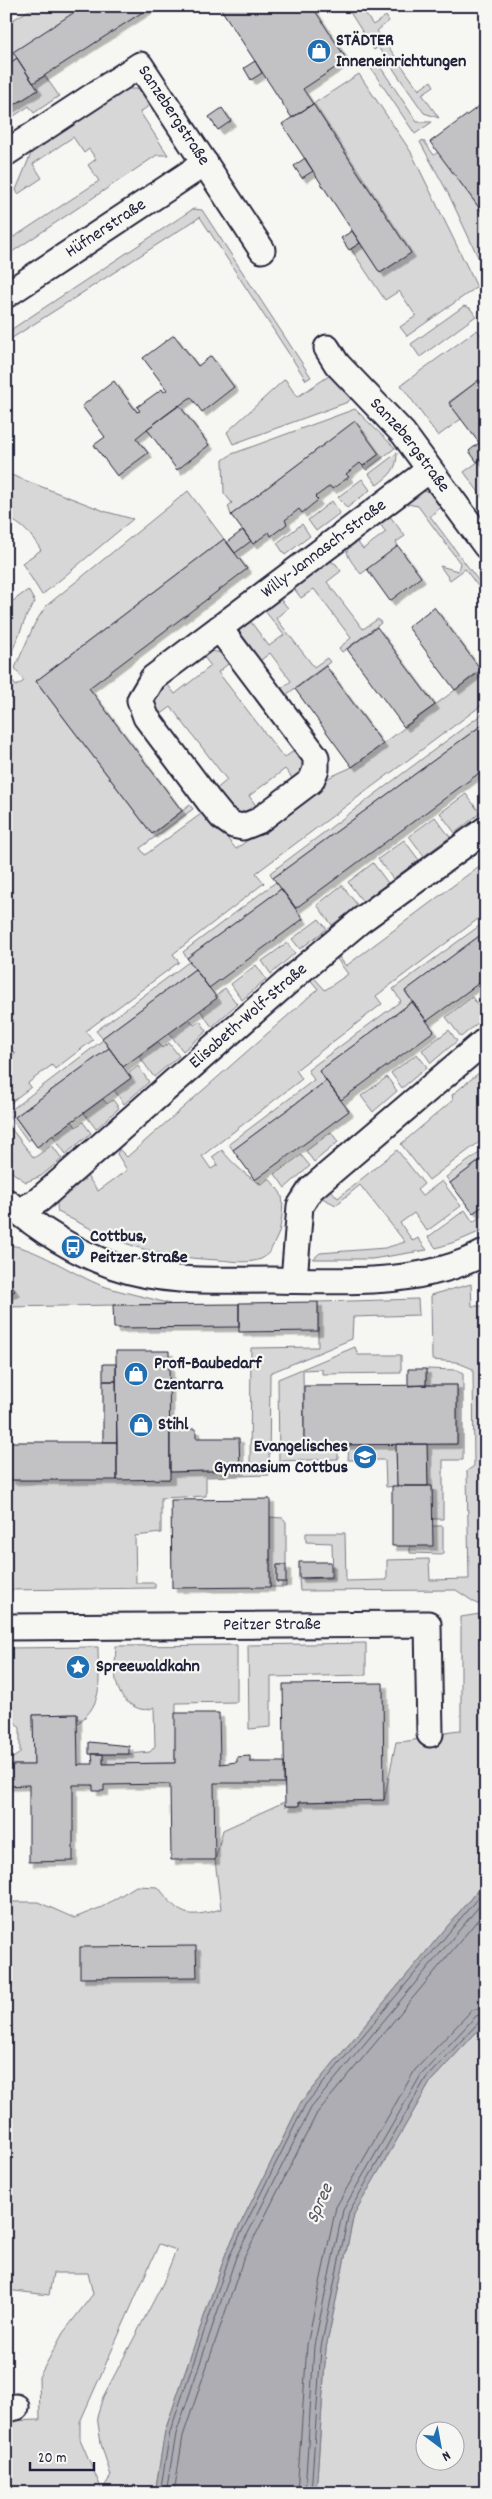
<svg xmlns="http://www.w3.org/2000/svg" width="492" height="2499" viewBox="0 0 492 2499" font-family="Dekko,sans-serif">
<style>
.green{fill:#d7d7d7;stroke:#7c7c89;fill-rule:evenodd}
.water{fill:#adadb3;stroke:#757583}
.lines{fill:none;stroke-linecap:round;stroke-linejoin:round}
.shore{stroke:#5a5a6b;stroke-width:1}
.building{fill:#c2c2c4;stroke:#22223b;filter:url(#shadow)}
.minor-casing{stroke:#22223b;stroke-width:29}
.minor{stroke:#f6f6f2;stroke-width:25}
.labels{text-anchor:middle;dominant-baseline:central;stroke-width:4.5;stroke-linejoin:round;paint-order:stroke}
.poi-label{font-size:18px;font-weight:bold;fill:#22223b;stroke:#f6f6f2;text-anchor:start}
.street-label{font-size:18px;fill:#22223b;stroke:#f6f6f2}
.water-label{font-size:19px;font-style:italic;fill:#535365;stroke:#f6f6f2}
</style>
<defs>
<filter id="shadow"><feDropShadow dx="4.5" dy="4.5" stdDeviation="0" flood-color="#0004"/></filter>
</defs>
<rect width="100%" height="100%" fill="#f6f6f2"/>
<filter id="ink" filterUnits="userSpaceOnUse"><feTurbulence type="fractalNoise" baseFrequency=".02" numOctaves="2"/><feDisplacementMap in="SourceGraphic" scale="10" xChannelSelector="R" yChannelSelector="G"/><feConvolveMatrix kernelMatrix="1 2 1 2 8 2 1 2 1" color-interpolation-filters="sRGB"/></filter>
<g filter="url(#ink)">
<path class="green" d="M36 6H84L6 66V24Z
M346 6H360L373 25 386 16 389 21 377 31 419 90 431 81 434 86 422 94 439 118 424 113 378 47 374 50Z
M377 62 417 122H432L415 134 370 67Z
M359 74 411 152 477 287 407 336 400 327 416 316 399 291 385 300 351 249 360 243 380 273 410 253 313 104Z
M45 76 59 96 34 113 29 106 11 118 6 110 38 90 33 83Z
M128 89H137L155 102 140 112 168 155H157L6 256V226L14 237 99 181 88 165 96 159 89 149 84 153 73 137 33 164 42 178 18 194 16 190 35 144 114 92Z
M423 140 434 155 438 152 486 217V274L448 193 420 142Z
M193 209 202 210 311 377 306 380 200 217 6 342V333Z
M464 306 470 308 476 316 420 357 411 344Z
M477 330 481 335 486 332V389L479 380 449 402 461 419 438 436 401 385Z
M332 374 352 397 348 402 233 444 227 432 285 379 297 397Z
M355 409 395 448 366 470 363 466 379 454 354 422 231 515 228 506 232 503 224 493 223 460 232 454Z
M397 453C397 470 390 475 377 485L369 474Z
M486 456V502L464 472Z
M6 473 107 512 133 519 42 595 22 563 41 550C31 534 23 525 6 517Z
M362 479 370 490 347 508 338 497Z
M188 491 224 539 36 681 152 834 190 805 193 809 143 846 140 848 145 855 205 811 236 849 330 777 352 767 486 667V702L256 873 264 883 173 954 179 962 86 1031 93 1040 55 1069 52 1065 28 1083 31 1087 6 1106V1059L16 1053 6 1049V673L16 686 24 681 15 668 35 623 46 606Z
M419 491 432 492 445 504 430 516 486 591V597L465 569 450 580 440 566 458 571 460 563 418 506 402 503Z
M332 501 340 513 316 531 308 520Z
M389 515 405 536 396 542 398 546 361 574C351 561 340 551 352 535L363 549 386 532 375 518Z
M302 524 310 536 285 555 277 543Z
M328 560 336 564 341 571 327 582 363 629 378 619 381 623 342 652 339 648 351 638 314 589 301 598 295 590 297 578Z
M28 590 35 602 27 615 6 666V606Z
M273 597 282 601 288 608 276 618 314 667 327 658 330 662 282 698 277 692 291 681 270 653 256 664C244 646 230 637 247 617L269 646 284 635 261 606Z
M212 651 221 653 232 661 218 672 284 758 299 747 305 767 296 783 285 769 249 796 260 811 248 816 230 812 213 792 227 780 171 707 156 718C153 703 156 692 164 680L175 694 211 666 200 652Z
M486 711V722L273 878 270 873Z
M466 794 480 813 455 833 440 813Z
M435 817 450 837 424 856 409 836Z
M404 840 419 860 393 879 378 859Z
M486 861V913L376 996 382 1004 296 1070 302 1079 202 1156 211 1169 218 1165 212 1157 222 1150C229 1160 250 1180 262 1184L269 1178C273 1184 280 1190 282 1197 284 1206 281 1226 278 1235 274 1243 270 1255 261 1259 248 1264 233 1261 219 1260 151 1257 117 1243 58 1212 54 1199 63 1191 72 1182L77 1185 87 1176 98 1191 127 1170 117 1154 119 1149 127 1157 318 989 307 976 310 973 325 990 348 974 337 959 339 957 346 966Z
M373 863 388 883 363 902 348 882Z
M276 882 281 889 187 958 183 952Z
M342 885 358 906 332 925 317 905Z
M319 919 327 929 300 949 292 939Z
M486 921V931L405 991 412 1002 319 1071 326 1081 233 1150 229 1144 314 1080 308 1070 401 1001 393 989Z
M287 943 295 953 271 974 262 961Z
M190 961 195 969 102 1038 96 1031Z
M256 965 266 979 242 1000 231 984Z
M225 988 237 1004 212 1027 200 1010Z
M472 997 486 1016 461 1037 446 1017Z
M189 1018 194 1025 200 1021 207 1031 183 1051 169 1033Z
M449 1030 457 1041 431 1063 422 1050Z
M103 1040 109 1048 15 1117 31 1139 28 1141 7 1113Z
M158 1042 162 1048 169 1043 179 1056 154 1077 139 1056Z
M417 1054 427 1067 402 1088 391 1073Z
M138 1066 149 1082 124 1104 114 1090 131 1078 128 1074Z
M486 1067V1137L429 1180 401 1144 453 1100 452 1095Z
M387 1077 397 1091 373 1112 361 1096Z
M103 1099 107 1104 113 1100 119 1108 96 1129 84 1113Z
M72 1121 76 1127 83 1122 91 1133 66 1154 53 1136Z
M6 1122 34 1158 52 1145 62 1159 41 1176 26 1182 6 1168Z
M331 1132 338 1142 314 1162 306 1151Z
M486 1148V1156L450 1183 446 1177Z
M397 1150 424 1184 417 1190 422 1196 442 1181 461 1206 427 1231 414 1213 400 1223 413 1241 418 1238 427 1250 372 1259H313L320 1253 385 1248 405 1242 360 1185 336 1205 316 1195 329 1188 338 1198Z
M301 1155 310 1166 285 1188 275 1174Z
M465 1210 473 1222 486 1213V1229L458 1241 436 1248 428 1237Z
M6 1245C33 1245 75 1276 103 1286 124 1293 148 1297 170 1304L6 1307Z
M471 1284 472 1306H483L485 1603 477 1604 456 1590 300 1591 299 1579 333 1578 332 1543 306 1542V1533H345L346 1581 387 1580V1560L429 1559 430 1580 469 1579 467 1471 474 1466 473 1369 456 1362 432 1360 431 1295Z
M418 1299 419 1315 353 1317 352 1339 270 1373 269 1475 206 1477V1496L161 1498V1533L135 1536 136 1583H155V1588L6 1590V1480L169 1479 170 1472 250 1470 251 1348 318 1347V1302Z
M355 1347 358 1355H401V1373L322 1374V1369L303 1370 304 1445H338V1459L279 1461 278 1379Z
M426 1369 457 1370 463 1373V1460H443V1519H432V1486H428L427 1444H457V1385H426Z
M396 1444 397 1486 386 1487 385 1460H348L349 1445Z
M270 1517 283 1518 286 1522V1565H277V1582H286V1587H270Z
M433 1526H443V1554L410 1553V1546Z
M486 1613V1880L301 2102 226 2253 165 2431 155 2493H6V2421L40 2420 39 2377 63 2333 93 2294 88 2273H53L49 2295 6 2290V1902H38L74 1918 102 1907 136 1886 158 1887C181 1916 185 1919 221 1909L215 1860 223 1830 284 1802 286 1806H299V1802L384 1800 396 1742C419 1742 438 1731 461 1730V1617ZM159 2244 176 2250 163 2283 103 2397 97 2416 101 2444 111 2476 102 2490 80 2439V2422Z
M366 1643V1675L271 1677V1727L249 1729 248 1645Z
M237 1645V1702L176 1703 175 1763 103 1764V1754H129L150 1752 155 1746 154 1707C148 1711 141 1710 135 1707 111 1695 115 1669 116 1646Z
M98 1647C98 1679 106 1702 77 1724V1714L33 1715 34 1765H6V1758H13L20 1753V1728L14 1721H6V1648Z
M486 2022V2493H316L326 2348 354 2214 431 2081ZM424 2432H454V2462H424Z"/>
<path class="water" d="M486 1880V2022L431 2081 354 2214 326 2348 316 2493H155L165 2431 226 2253 301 2102Z"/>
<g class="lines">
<path class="shore" d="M160 2493 170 2432 230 2255 305 2105 486 1888
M166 2493 176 2434 236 2257 311 2108 486 1898
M174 2493 183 2436 243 2260 317 2113 486 1910
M297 2493 307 2345 336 2207 415 2070 471 2011 486 2005
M305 2493 314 2346 343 2210 421 2075 476 2016 486 2013
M311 2493 321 2347 349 2212 426 2078 480 2021 486 2019"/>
</g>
<path class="building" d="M84 6H152L33 83 13 52Z
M219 6H312L347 60 303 89 313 104 292 118Z
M17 58 38 90 6 110V66Z
M255 61 262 73 251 80 244 68Z
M486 101V217L430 142Z
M313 104 411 253 380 273 282 124Z
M222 108 231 121 218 130 209 117Z
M305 158 313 171 302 178 294 166Z
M352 231 360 243 349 250 341 238Z
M174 335 198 366 211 356 234 387 202 412 191 397 147 429 136 438 148 453 117 476 94 445 105 437 82 406 114 381 137 412 140 411 137 407 162 389 164 392 167 390 143 358Z
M479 380 486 389V452L449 403Z
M179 405 209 445 177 470 147 429Z
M355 421 379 454 363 466 360 463 346 474 349 477 332 489 330 486 315 497 318 500 302 513 299 509 285 520 287 524 271 536 269 532 253 544 231 515Z
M479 443 486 456 477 462 469 451Z
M243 530 251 541 235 553 227 542Z
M224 539 247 569 89 688 182 811 152 834 36 681Z
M398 546 421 577 390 601 367 569Z
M434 607 481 670 455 690 408 627Z
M377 627 435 705 404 727 347 649Z
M326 666 383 744 352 767 295 689Z
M486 722V768L296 908 273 878Z
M281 889 303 919 209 988 187 958Z
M486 931V978L427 1021 405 991Z
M195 969 217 998 123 1067 102 1038Z
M412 1002 434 1031 341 1100 319 1071Z
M109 1048 131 1078 37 1147 15 1117Z
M326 1081 349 1111 255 1180 233 1150Z
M486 1156V1204L473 1213 450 1183Z
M6 1278 15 1291 6 1296Z
M318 1302V1331L239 1332V1303Z
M239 1304V1327L114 1328 113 1305Z
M116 1351H169L170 1479 117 1480Z
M103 1364H116V1381H103Z
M408 1369H426V1385L408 1386Z
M103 1381H116L117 1442H103Z
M457 1385V1444L304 1445V1386Z
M170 1429H196V1438H239L240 1470 170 1472Z
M10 1442H117V1480H10Z
M396 1444H427L428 1486H397Z
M392 1486H432L433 1546H392Z
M270 1499V1587L172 1588 171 1500Z
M299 1562H331V1577L299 1578Z
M277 1565H286V1582H277Z
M383 1683 384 1800 299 1802V1806H285L283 1684Z
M175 1713H219L220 1764 237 1762V1757L250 1756V1762H284V1783H214L215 1860H171L170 1784 104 1785V1791H93V1785H73V1861L29 1862V1785L6 1786V1765H34L33 1715 77 1714 78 1766 80 1764H93L92 1754H103V1764L175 1763Z
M89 1742 129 1746V1754H89Z
M196 1946 197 1977 80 1978V1947Z"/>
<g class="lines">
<g class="minor-casing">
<g id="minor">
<path id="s1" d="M6 153 140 65 262 250"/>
<path id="s2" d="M6 295 205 163"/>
<path id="s3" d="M327 348 337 364 403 433 486 546"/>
<path id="s4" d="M219 628 316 757V769L311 781 258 821 243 827 233 825 222 817 209 801 146 717 140 700 153 678 429 470"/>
<path d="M7 1202C38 1229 75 1252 114 1266 165 1284 218 1280 271 1280 342 1281 421 1287 486 1252"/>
<path id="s5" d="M6 1210 19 1212 39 1200 299 972 360 921 486 829"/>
<path d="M294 1280 300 1206 311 1189 486 1040"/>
<path id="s6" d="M6 1627 428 1624 430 1734"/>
<path d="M6 2409 16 2407"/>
</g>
</g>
<use href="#minor" class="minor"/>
</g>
</g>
<defs>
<g id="shop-disc" transform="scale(1.25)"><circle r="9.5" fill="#1f6fb2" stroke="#f6f6f2"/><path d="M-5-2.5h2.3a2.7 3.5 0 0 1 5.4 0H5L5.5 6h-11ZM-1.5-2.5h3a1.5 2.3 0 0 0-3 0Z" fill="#fff"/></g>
<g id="bus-disc" transform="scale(1.25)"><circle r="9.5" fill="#1f6fb2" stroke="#f6f6f2"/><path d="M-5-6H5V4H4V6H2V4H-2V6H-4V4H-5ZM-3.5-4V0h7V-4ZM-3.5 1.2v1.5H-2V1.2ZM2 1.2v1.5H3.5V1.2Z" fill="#fff"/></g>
<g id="school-disc" transform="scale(1.25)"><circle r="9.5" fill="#1f6fb2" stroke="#f6f6f2"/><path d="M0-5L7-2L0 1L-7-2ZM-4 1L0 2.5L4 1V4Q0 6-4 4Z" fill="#fff"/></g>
<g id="sight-disc" transform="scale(1.25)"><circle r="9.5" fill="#1f6fb2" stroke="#f6f6f2"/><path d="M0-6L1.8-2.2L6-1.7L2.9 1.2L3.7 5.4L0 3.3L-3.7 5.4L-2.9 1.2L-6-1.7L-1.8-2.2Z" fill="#fff"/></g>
</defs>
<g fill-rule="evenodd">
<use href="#shop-disc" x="319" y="51"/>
<use href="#bus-disc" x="73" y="1247"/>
<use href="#shop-disc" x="136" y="1374"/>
<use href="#shop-disc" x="141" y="1425"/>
<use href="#school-disc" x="365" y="1457"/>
<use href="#sight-disc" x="78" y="1667"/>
</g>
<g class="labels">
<g class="poi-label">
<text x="336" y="41">STÄDTER<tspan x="336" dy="21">Inneneinrichtungen</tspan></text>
<text x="90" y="1237">Cottbus,<tspan x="90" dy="21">Peitzer Straße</tspan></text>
<text x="154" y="1364">Profi-Baubedarf<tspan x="154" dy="21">Czentarra</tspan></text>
<text x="158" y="1425">Stihl</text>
<text x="348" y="1447" text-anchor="end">Evangelisches<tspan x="348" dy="21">Gymnasium Cottbus</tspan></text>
<text x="96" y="1667">Spreewaldkahn</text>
</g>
<g class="street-label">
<text stroke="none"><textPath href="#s1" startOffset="221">Sanzebergstraße</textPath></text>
<text stroke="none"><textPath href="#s2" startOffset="120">Hüfnerstraße</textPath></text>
<text stroke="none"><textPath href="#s3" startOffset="128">Sanzebergstraße</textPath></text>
<text stroke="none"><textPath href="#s4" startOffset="676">Willy-Jannasch-Straße</textPath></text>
<text stroke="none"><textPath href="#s5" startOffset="315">Elisabeth-Wolf-Straße</textPath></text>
<text stroke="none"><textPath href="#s6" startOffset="266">Peitzer Straße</textPath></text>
</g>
<g class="water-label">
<text transform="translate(321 2204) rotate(-66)">Spree</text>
</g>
</g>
<rect width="492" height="2499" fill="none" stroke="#f6f6f2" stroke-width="25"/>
<rect x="12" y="12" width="467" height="2474" fill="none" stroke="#22223b" stroke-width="2" filter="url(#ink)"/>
<g transform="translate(440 2446) rotate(148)"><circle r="24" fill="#f6f6f2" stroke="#a1a1a9"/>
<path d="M0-4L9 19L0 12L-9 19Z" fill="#1f6fb2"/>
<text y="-8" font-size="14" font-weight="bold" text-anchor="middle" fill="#22223b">N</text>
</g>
<path d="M30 2462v8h64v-8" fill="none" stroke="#22223b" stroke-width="2.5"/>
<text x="38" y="2462" font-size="15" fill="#22223b" stroke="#f6f6f2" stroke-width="4" paint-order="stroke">20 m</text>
</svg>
